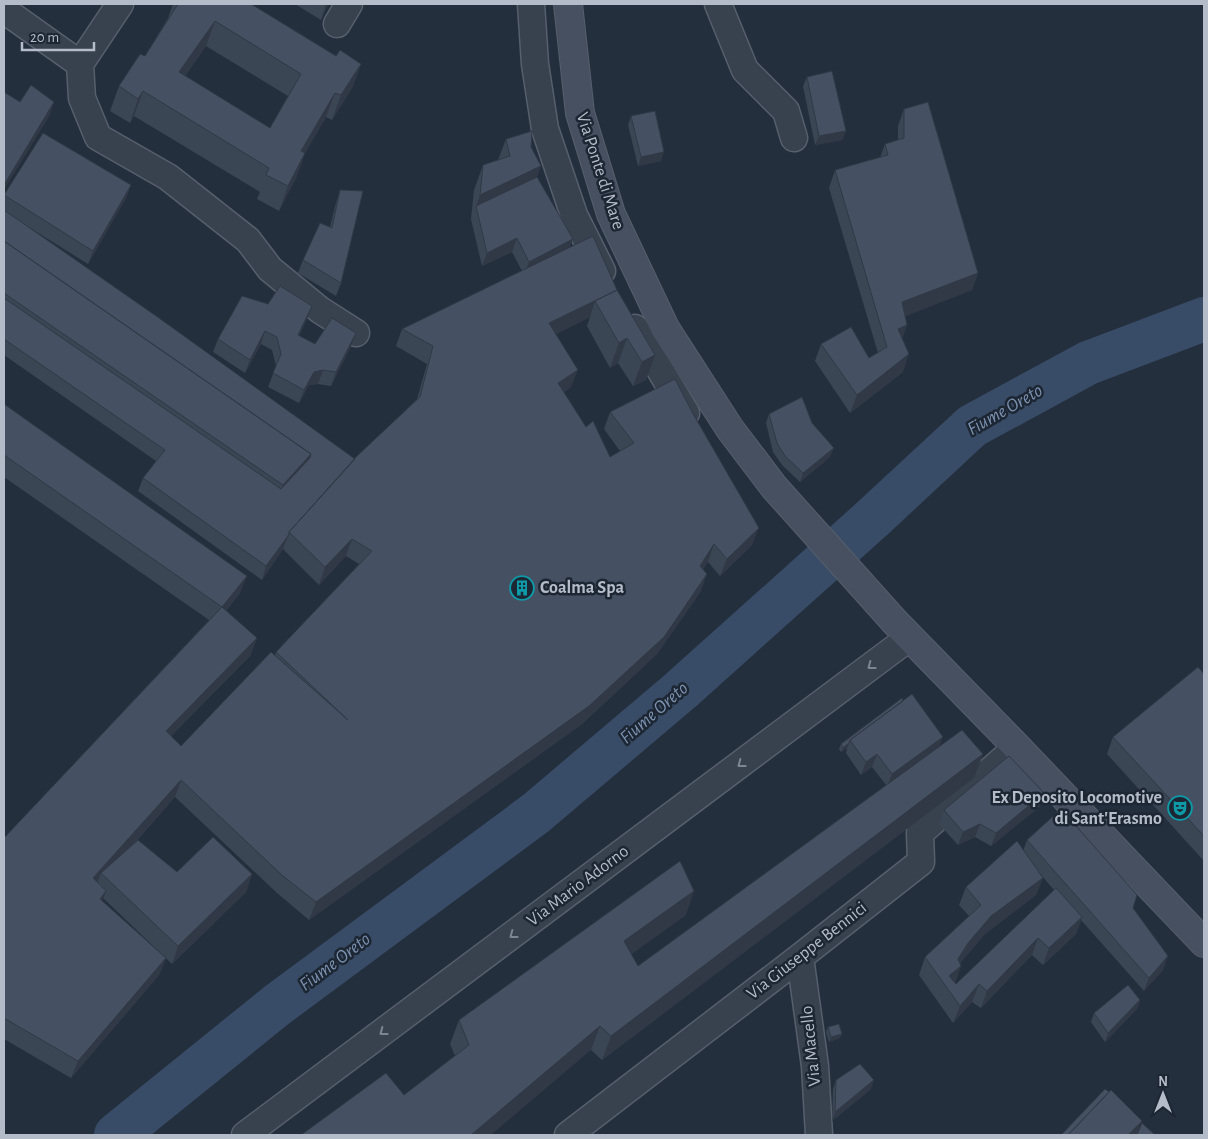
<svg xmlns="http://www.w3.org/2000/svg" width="1208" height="1139" viewBox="0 0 1208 1139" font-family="'Alegreya Sans',sans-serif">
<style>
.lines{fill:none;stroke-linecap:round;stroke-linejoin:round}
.river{stroke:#394c67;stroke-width:44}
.street-casing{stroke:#565f6c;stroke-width:29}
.secondary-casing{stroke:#565f6c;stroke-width:30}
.street{stroke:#38414e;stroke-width:26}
.secondary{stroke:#465061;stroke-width:28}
.wall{fill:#3b4654;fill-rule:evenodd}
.shaded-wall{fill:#303945}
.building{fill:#455162;stroke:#303945;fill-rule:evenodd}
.oneway{stroke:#7c8592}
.labels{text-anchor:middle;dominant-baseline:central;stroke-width:5;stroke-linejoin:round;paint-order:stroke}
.street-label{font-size:18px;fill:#b4bcc9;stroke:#1d2633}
.poi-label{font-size:18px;font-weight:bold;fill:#b4bcc9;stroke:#1d2633;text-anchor:start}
.water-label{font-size:19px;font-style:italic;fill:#7c92b1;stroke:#1d2633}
</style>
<rect width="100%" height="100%" fill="#242f3e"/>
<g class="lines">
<path class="river" d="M116 1135 277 1005 536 813 680 691 874 517 972 426 1088 363 1204 319"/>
<g class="street-casing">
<path id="street" d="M531 4 535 64 545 129 574 215 602 271
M718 4 745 70 786 111 794 138
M4 10 80 64 82 98 98 137 168 177 248 240 270 269 320 310 356 333
M337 24 349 4
M80 64 120 4
M635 328 686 413
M800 957 815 1066 819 1135
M245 1135 910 637
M568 1135 800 957 921 862 920 833 1017 747"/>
</g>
<g class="secondary-casing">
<path id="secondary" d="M568 4 580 113 611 214 665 328 730 429 774 487 895 622 1017 747 1204 943"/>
</g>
<use href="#street" class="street"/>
<use href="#secondary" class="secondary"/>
</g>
<path class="wall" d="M173 4H251L336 56 361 64 352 88 332 120 326 117 305 153 296 178 279 211 257 199 260 192 134 116 130 123 110 111 119 86 145 56 168 18ZM206 46 288 96 270 128 185 76Z
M295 4H328L321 20Z
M807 77 846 131 842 140 815 145 803 86Z
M904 109 978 273 972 290 905 316 902 339 903 372 850 413 815 361 821 344 869 358 878 353 829 188 835 170 880 158 885 144 898 140V126Z
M631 116 661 161 638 166 628 125Z
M43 133 131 185 126 198 88 264 27 226 355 459 417 399 427 364 396 346 402 329 522 271 512 252 482 266 471 219 474 190 483 165 498 160 506 139 531 147 537 177 569 248 617 290 655 355 646 380 633 386 618 363 610 368 587 326 590 317 556 334 571 387 564 392 586 427 610 457 620 451 604 429 610 412 752 545 720 576 708 562 703 569 701 591 657 654 582 724 309 920 277 893 175 797 131 847 177 872 252 874 246 892 172 964 103 898 102 901 166 958 159 975 71 1078 4 1039V838L209 620 4 477V404L240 593 226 611 257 638 250 656 171 736 181 746 275 655 276 652 359 564 346 556 319 585 283 549 262 580 138 491 143 478 156 461 4 355V196Z
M340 190 341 283 336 296 298 273 303 260 330 227 336 203Z
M307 319 299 336 315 344 356 333 351 346 331 386 318 384 309 385 299 403 268 387 276 366 272 350 261 344 245 373 213 352 218 339Z
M769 414 830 457 800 482 782 465 773 452 766 423Z
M1204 674V861L1107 754 1113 737Z
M903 701 940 745 983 754 974 778 602 1060 591 1050 404 1095 455 1056 450 1044 459 1020 686 915 631 954 638 966 886 785 872 767 861 775 846 753 847 748 841 752 839 749 841 744Z
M1044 793 1039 807 991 846 975 837 958 845 939 824 944 810Z
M1027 840 1133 908 1163 970 1144 991 1081 920 1076 934 1043 965 1032 955 981 1008 972 1002 953 1023 919 975 925 957 969 916 959 905 966 887 1023 851ZM1036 869 1054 890 956 984 955 983 961 966 960 963 985 934 1036 895 1043 878Z
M1140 1000 1137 1009 1105 1042 1091 1022 1094 1013Z
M828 1027 840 1038 829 1042 826 1032Z
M836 1080 871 1089 832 1121 833 1089Z"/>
<path class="shaded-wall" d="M326 4H328L321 20Z
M215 21 206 46 170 97 179 72Z
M361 64 352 88 332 120 341 95Z
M143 91 134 116 130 123 138 99Z
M335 93 326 117 292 176 301 151Z
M54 102 50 115 4 190V185Z
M846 131 842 140 815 145 819 136Z
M664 152 661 161 638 166 641 157Z
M305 153 296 178 279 211 288 186Z
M541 166 532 190 476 206 480 195Z
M131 185 126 198 88 264 93 251Z
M517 238 512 252 482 266 487 253Z
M573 239 568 252 524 275 529 262Z
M978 273 972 290 896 320 902 302Z
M617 290 595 301 590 317 543 341 549 323Z
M312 306 307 319 293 348 298 335Z
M907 325 901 343 898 329Z
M265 331 261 344 245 373 250 360Z
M356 333 351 346 331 386 336 372Z
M627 338 618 363 610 368 619 343Z
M909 354 903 372 850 413 857 395Z
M655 355 646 380 633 386 642 362Z
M323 370 318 384 309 385 299 403 304 390 314 372Z
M578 370 571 387 552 401 558 383Z
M834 448 830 457 800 482 803 473Z
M311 454 305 472 276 502 283 485Z
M759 528 752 545 720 576 727 559Z
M288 536 283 549 262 580 266 566Z
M352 539 346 556 319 585 325 567Z
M714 544 708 562 693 584 700 566Z
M707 574 701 591 657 654 582 724 309 920 316 902Z
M247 576 240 593 216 624 222 607Z
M257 638 250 656 159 748 166 731Z
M943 737 938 750 887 787 892 774Z
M849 743 847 748 841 752 843 748Z
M877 754 872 767 861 775 866 762Z
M983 754 974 778 602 1060 611 1036Z
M181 780 175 797 104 876 101 873 97 884 93 878Z
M1044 793 1039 807 991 846 996 833Z
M980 824 975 837 958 845 963 832Z
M252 874 246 892 172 964 178 946Z
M1043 878 1036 895 985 934 962 960 954 972 961 966 955 984 949 976 958 959 968 943 991 916Z
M106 891 100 908V899Z
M694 891 686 915 615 966 624 941Z
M1082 917 1076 934 1043 965 1049 948Z
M1038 938 1032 955 981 1008 987 991Z
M1168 956 1163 970 1144 991 1149 978Z
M166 958 159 975 71 1078 78 1061Z
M979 984 972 1002 953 1023 960 1006Z
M1140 1000 1137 1009 1105 1042 1108 1033Z
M600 1026 591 1050 491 1135H471Z
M842 1034 840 1038 829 1042 831 1037Z
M874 1080 871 1089 832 1121 835 1112Z
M1142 1121 1137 1135H1128Z"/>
<path class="building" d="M178 4H251L336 56 340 50 361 64 341 95 335 93 301 151 305 153 288 186 266 175 269 168 143 91 138 99 119 86 140 54 145 56ZM215 21 301 74 270 128 179 72Z
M832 71 846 131 819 136 807 77Z
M31 85 54 102 4 185V92L20 102Z
M928 102 978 273 902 302 907 325 898 329 909 354 857 395 821 344 851 327 869 358 887 347 835 170 888 155 885 144 904 138V109Z
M655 111 664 152 641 157 631 116Z
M532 131 531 147 541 166 480 195 483 165 510 156 506 139Z
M43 133 131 185 93 251 4 195Z
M537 177 573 239 529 262 517 238 487 253 476 206Z
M340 190 363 191 341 283 303 260 320 223 332 228Z
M4 210 159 318 355 459 289 532 288 536 266 566 143 478 165 450 4 339V298L281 489 310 458 311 454 4 241Z
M593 236 617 290 549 323 578 370 558 383 586 427 593 421 610 457 634 443 610 412 675 379 692 412 759 528 727 559 714 544 700 566 707 574 664 637 589 706 316 902 283 876 181 780 93 878 106 891 100 899 166 958 78 1061 4 1018V838L222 607 4 455V404L247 576 222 607 257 638 166 731 181 746 271 652 348 720 276 652 372 551 352 539 325 567 289 532 357 456 420 397 433 346 402 329Z
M4 241 311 454 283 485 4 293Z
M280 286 312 306 298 335 315 344 332 318 356 333 336 372 323 370 314 372 304 390 273 373 281 354 277 337 265 331 250 360 218 339 242 296 268 304Z
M617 290 655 355 642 362 627 338 619 343 595 301Z
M802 397 812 423 834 448 803 473 785 456 777 443 769 414Z
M1198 667 1204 674V836L1113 737Z
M912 694 943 737 892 774 877 754 866 762 850 740Z
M902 698 903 701 850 740 849 743 843 748 841 744Z
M962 730 983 754 611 1036 600 1026 471 1135H301L386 1073 404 1095 469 1045 459 1020 680 861 694 891 624 941 638 966Z
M1009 756 1044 793 996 833 980 824 963 832 944 810Z
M1061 809 1137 895 1133 908 1168 956 1149 978 1027 840Z
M213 837 252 874 178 946 101 873 138 840 177 872Z
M1017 841 1043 878 991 916 968 943 958 959 961 966 949 976 956 984 1056 888 1082 917 1049 948 1038 938 987 991 979 984 960 1006 925 957 981 905 966 887Z
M1128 985 1140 1000 1108 1033 1094 1013Z
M839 1024 842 1034 831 1037 828 1027Z
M860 1064 874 1080 835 1112 836 1080Z
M1105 1089 1109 1092 1068 1135H1061Z
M1111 1090 1142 1121 1128 1135H1068Z
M1142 1123 1155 1135H1137Z"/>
<defs><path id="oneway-chevron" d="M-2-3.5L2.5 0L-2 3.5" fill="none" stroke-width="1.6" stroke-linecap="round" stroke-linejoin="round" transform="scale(1.25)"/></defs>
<g class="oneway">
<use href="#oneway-chevron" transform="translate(871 666) rotate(143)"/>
<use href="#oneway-chevron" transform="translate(741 764) rotate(143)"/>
<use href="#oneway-chevron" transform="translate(513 935) rotate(143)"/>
<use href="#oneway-chevron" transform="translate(383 1032) rotate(143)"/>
</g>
<defs>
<g id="building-ring" transform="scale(1.25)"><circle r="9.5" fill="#1d2633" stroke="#0f9aa8" stroke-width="1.5"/><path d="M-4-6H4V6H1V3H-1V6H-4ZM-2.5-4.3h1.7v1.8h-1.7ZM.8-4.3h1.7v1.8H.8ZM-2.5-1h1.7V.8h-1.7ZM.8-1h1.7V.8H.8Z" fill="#0f9aa8"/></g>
<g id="theatre-ring" transform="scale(1.25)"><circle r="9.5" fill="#1d2633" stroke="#0f9aa8" stroke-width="1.5"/><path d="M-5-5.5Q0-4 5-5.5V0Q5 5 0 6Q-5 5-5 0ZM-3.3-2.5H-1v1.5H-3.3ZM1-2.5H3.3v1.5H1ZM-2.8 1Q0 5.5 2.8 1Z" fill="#0f9aa8"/></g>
</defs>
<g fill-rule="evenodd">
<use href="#building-ring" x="522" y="588"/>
<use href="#theatre-ring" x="1180" y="808"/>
</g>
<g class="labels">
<g class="street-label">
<text transform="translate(600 171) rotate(72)">Via Ponte di Mare</text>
<text transform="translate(578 886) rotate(-37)">Via Mario Adorno</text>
<text transform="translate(807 951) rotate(-38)">Via Giuseppe Bennici</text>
<text transform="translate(811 1046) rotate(-96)">Via Macello</text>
</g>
<g class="poi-label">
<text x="540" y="588">Coalma Spa</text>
<text x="1162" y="798" text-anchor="end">Ex Deposito Locomotive<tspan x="1162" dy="21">di Sant'Erasmo</tspan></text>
</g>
<g class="water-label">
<text transform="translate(1005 410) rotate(-30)">Fiume Oreto</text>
<text transform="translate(654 713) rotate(-41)">Fiume Oreto</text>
<text transform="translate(335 962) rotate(-37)">Fiume Oreto</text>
</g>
</g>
<rect width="1208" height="1139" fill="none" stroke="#b4bcc9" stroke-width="10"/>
<g transform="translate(1163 1094)" stroke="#1d2633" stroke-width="4" paint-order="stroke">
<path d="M0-4L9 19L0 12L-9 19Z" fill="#b4bcc9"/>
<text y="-8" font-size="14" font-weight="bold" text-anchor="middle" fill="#b4bcc9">N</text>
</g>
<path d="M22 42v8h72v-8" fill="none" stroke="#b4bcc9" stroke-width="2.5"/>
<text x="30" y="42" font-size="15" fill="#b4bcc9" stroke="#1d2633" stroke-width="4" paint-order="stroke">20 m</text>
</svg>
